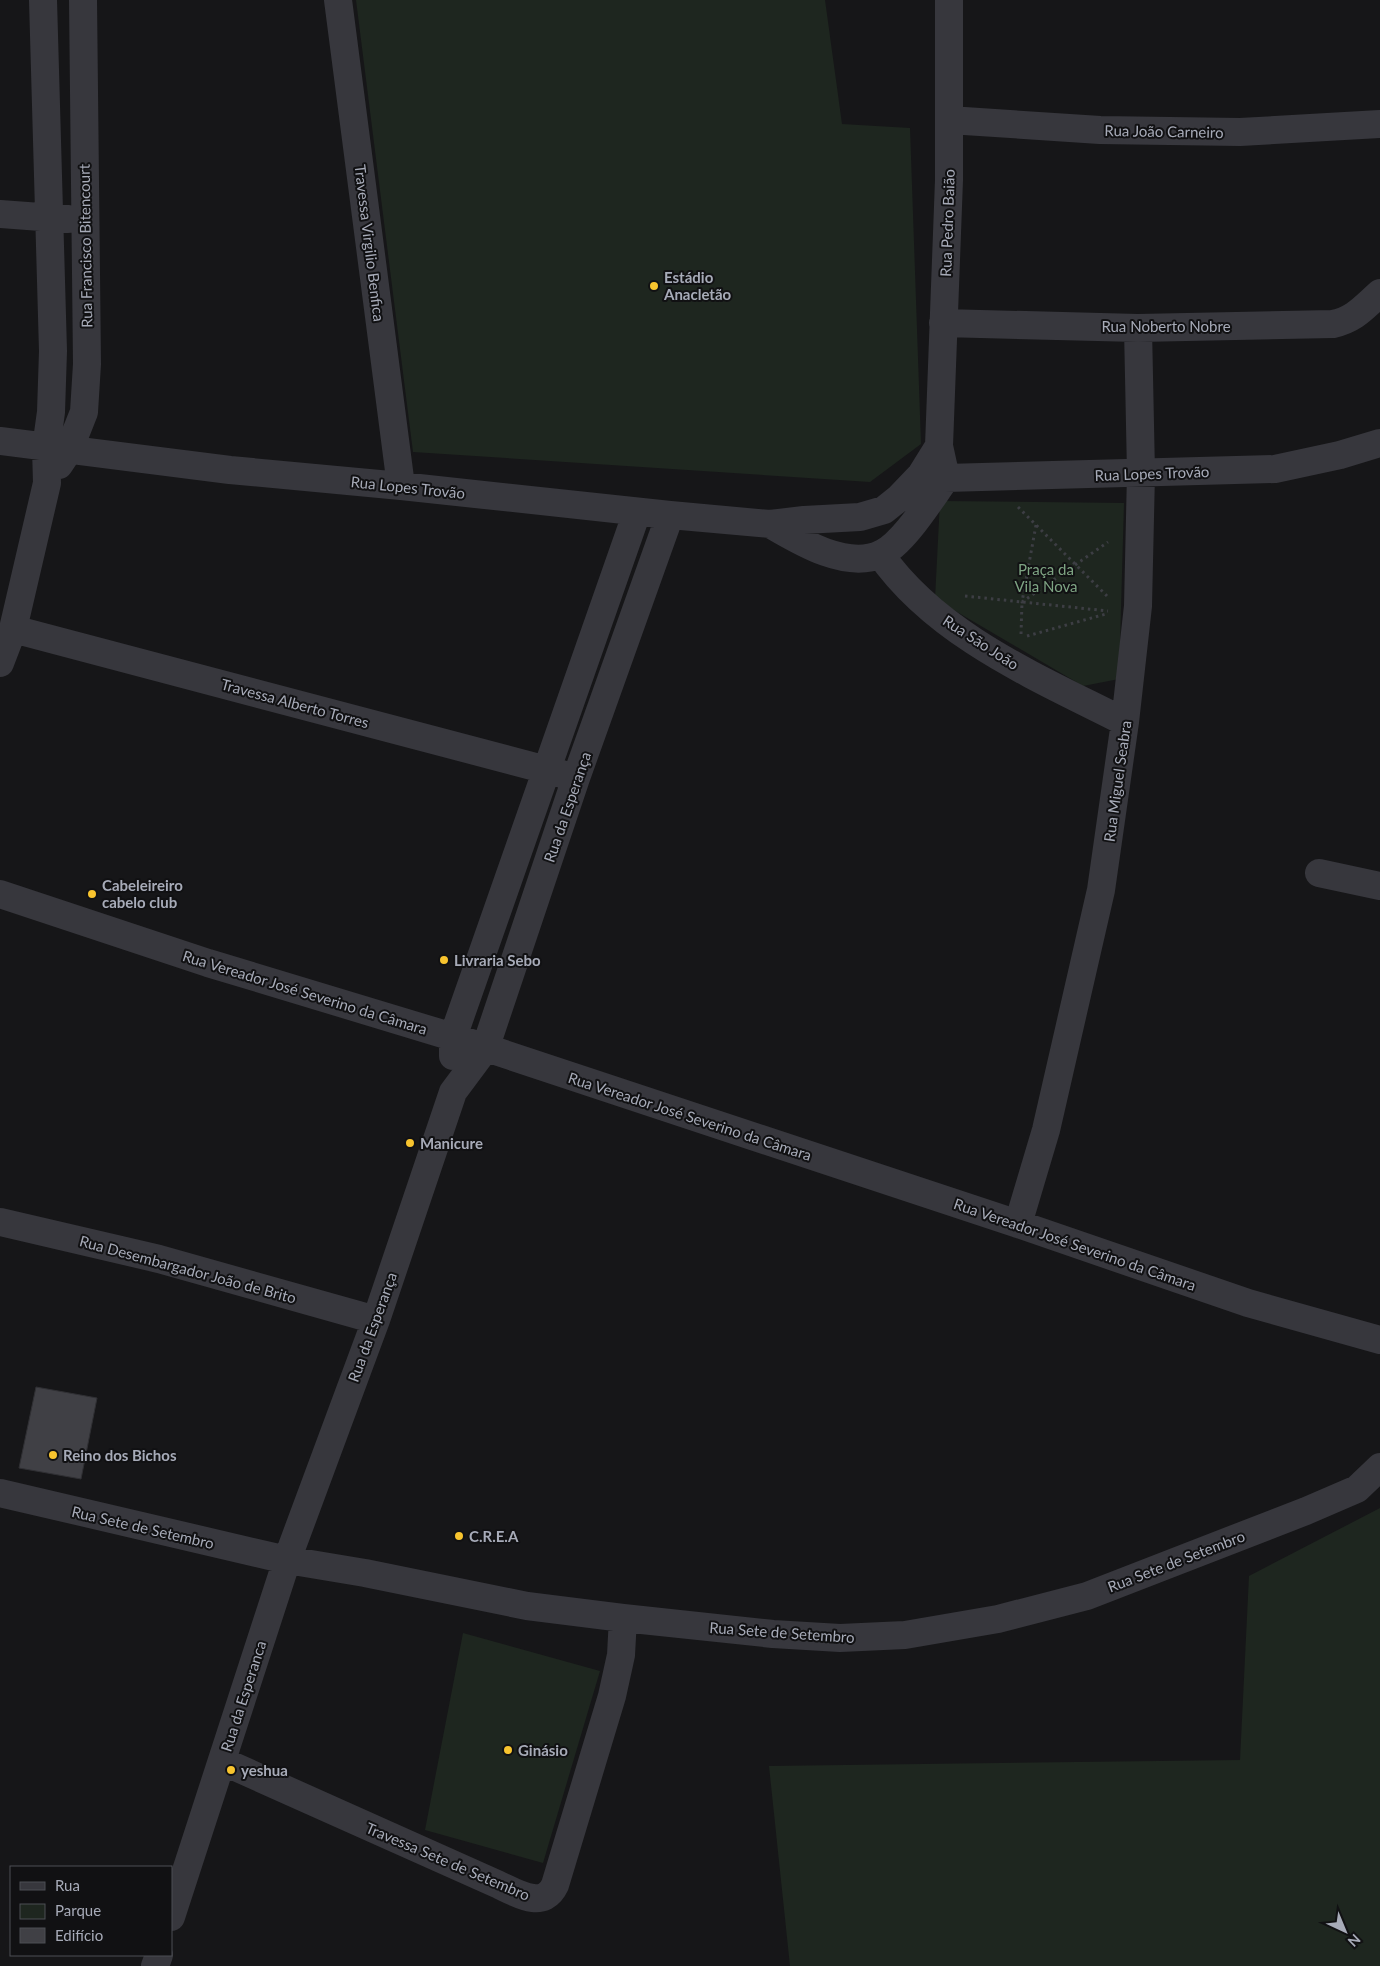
<svg xmlns="http://www.w3.org/2000/svg" width="1380" height="1966" viewBox="0 0 1380 1966" font-family="Lato,sans-serif">
<style>
.green{fill:#1e261f}
.building{fill:#404045;stroke:#303034}
.lines{fill:none;stroke-linecap:round;stroke-linejoin:round}
.path{stroke:#3d3e44;stroke-width:3;stroke-dasharray:2.5 4;stroke-linecap:butt}
.minor{stroke:#37373d;stroke-width:28}
.poi-dot{fill:#f8c42e;stroke:#111113;stroke-width:2}
.labels{text-anchor:middle;dominant-baseline:central;stroke-width:4;stroke-linejoin:round;paint-order:stroke}
.street-label{font-size:15px;fill:#a7abb8;stroke:#111113}
.poi-label{font-size:15px;font-weight:bold;fill:#a7abb8;stroke:#111113;text-anchor:start}
.park-label{font-size:15px;fill:#7ea483;stroke:#111113}
</style>
<rect width="100%" height="100%" fill="#161618"/>
<path class="green" d="M356 0H825L842 124 910 128 921 444 870 482 413 452Z
M940 501 1124 503 1119 679 1083 686 935 599Z
M1380 1508V1966H790L769 1766 1240 1760 1249 1576Z
M463 1633 600 1671 543 1863 425 1830Z"/>
<path class="building" d="M36 1387 97 1398 81 1479 19 1468Z"/>
<g class="lines">
<path class="path" d="M1018 507 1107 596
M1036 525 1022 602 1108 542
M965 596 1108 611
M1021 634 1022 602
M1027 636 1106 614"/>
<path class="minor" d="M338 0 401 486
M949 120 1100 130 1240 132 1380 124
M0 214 68 219
M943 323 1138 328 1333 324C1355 319 1363 308 1380 293
M0 441 230 470 401 486 670 515 770 524 804 520 860 517 884 510 899 498 921 475 939 446
M59 465 69 450 84 412 87 364 83 0
M928 476 946 478 1275 469 1340 455 1380 443
M770 524C799 541 846 570 881 554 904 543 930 500 946 478L939 446 949 180V0
M880 554C937 636 1039 678 1125 722
M13 629 562 774
M0 663 13 629 47 483 46 448 51 412 53 351 43 0
M1319 873 1380 886
M0 894 208 963 453 1037 1018 1224 1248 1303 1380 1340
M453 1056V1037L637 512
M0 1222 159 1259 376 1320
M1018 1224 1046 1130 1101 890 1125 722 1138 606 1141 473 1138 328
M0 1493 287 1560 365 1573 527 1606 623 1618 773 1634 840 1638 905 1635 998 1619 1087 1596 1306 1511 1357 1489 1380 1467
M222 1761 497 1884C515 1892 543 1911 555 1885L612 1696 621 1655 623 1618
M171 1917 287 1560 376 1320 453 1092 485 1049 576 778 670 515
M155 1966 159 1955"/>
</g>
<g class="poi-dot">
<circle cx="654" cy="286" r="5"/>
<circle cx="92" cy="894" r="5"/>
<circle cx="444" cy="960" r="5"/>
<circle cx="410" cy="1143" r="5"/>
<circle cx="53" cy="1455" r="5"/>
<circle cx="459" cy="1536" r="5"/>
<circle cx="508" cy="1750" r="5"/>
<circle cx="231" cy="1770" r="5"/>
</g>
<g class="labels">
<g class="street-label">
<text transform="translate(1164 131) rotate(1)">Rua João Carneiro</text>
<text transform="translate(947 223) rotate(-88)">Rua Pedro Baião</text>
<text transform="translate(370 243) rotate(83)">Travessa Virgilio Benfica</text>
<text transform="translate(85 246) rotate(-91)">Rua Francisco Bitencourt</text>
<text x="1166" y="326">Rua Noberto Nobre</text>
<text transform="translate(1152 473) rotate(-2)">Rua Lopes Trovão</text>
<text transform="translate(408 487) rotate(6)">Rua Lopes Trovão</text>
<text transform="translate(981 642) rotate(33)">Rua São João</text>
<text transform="translate(295 703) rotate(15)">Travessa Alberto Torres</text>
<text transform="translate(1117 781) rotate(-82)">Rua Miguel Seabra</text>
<text transform="translate(567 807) rotate(-71)">Rua da Esperança</text>
<text transform="translate(305 992) rotate(17)">Rua Vereador José Severino da Câmara</text>
<text transform="translate(690 1116) rotate(18)">Rua Vereador José Severino da Câmara</text>
<text transform="translate(1075 1244) rotate(19)">Rua Vereador José Severino da Câmara</text>
<text transform="translate(188 1269) rotate(15)">Rua Desembargador João de Brito</text>
<text transform="translate(372 1327) rotate(-70)">Rua da Esperança</text>
<text transform="translate(143 1527) rotate(13)">Rua Sete de Setembro</text>
<text transform="translate(1176 1561) rotate(-21)">Rua Sete de Setembro</text>
<text transform="translate(782 1632) rotate(4)">Rua Sete de Setembro</text>
<text transform="translate(243 1696) rotate(-72)">Rua da Esperanca</text>
<text transform="translate(448 1861) rotate(23)">Travessa Sete de Setembro</text>
</g>
<g class="poi-label">
<text x="664" y="277">Estádio<tspan x="664" dy="17">Anacletão</tspan></text>
<text x="102" y="885">Cabeleireiro<tspan x="102" dy="17">cabelo club</tspan></text>
<text x="454" y="960">Livraria Sebo</text>
<text x="420" y="1143">Manicure</text>
<text x="63" y="1455">Reino dos Bichos</text>
<text x="469" y="1536">C.R.E.A</text>
<text x="518" y="1750">Ginásio</text>
<text x="241" y="1770">yeshua</text>
</g>
<g class="park-label">
<text x="1046" y="569">Praça da<tspan x="1046" dy="17">Vila Nova</tspan></text>
</g>
</g>
<rect x="10" y="1866" width="162" height="90" fill="#111113" stroke="#4d4f55"/>
<rect x="20" y="1882" width="25" height="8" fill="#37373d" stroke="#4d4f55"/>
<text x="55" y="1891" font-size="15" fill="#a7abb8">Rua</text>
<rect x="20" y="1904" width="25" height="15" fill="#1e261f" stroke="#4d4f55"/>
<text x="55" y="1916" font-size="15" fill="#a7abb8">Parque</text>
<rect x="20" y="1928" width="25" height="15" fill="#404045" stroke="#4d4f55"/>
<text x="55" y="1941" font-size="15" fill="#a7abb8">Edifício</text>
<g transform="translate(1345 1931) rotate(136)" stroke="#111113" stroke-width="4" paint-order="stroke">
<path d="M0-4L9 19L0 12L-9 19Z" fill="#a7abb8"/>
<text y="-8" font-size="14" font-weight="bold" text-anchor="middle" fill="#a7abb8">N</text>
</g>
</svg>
